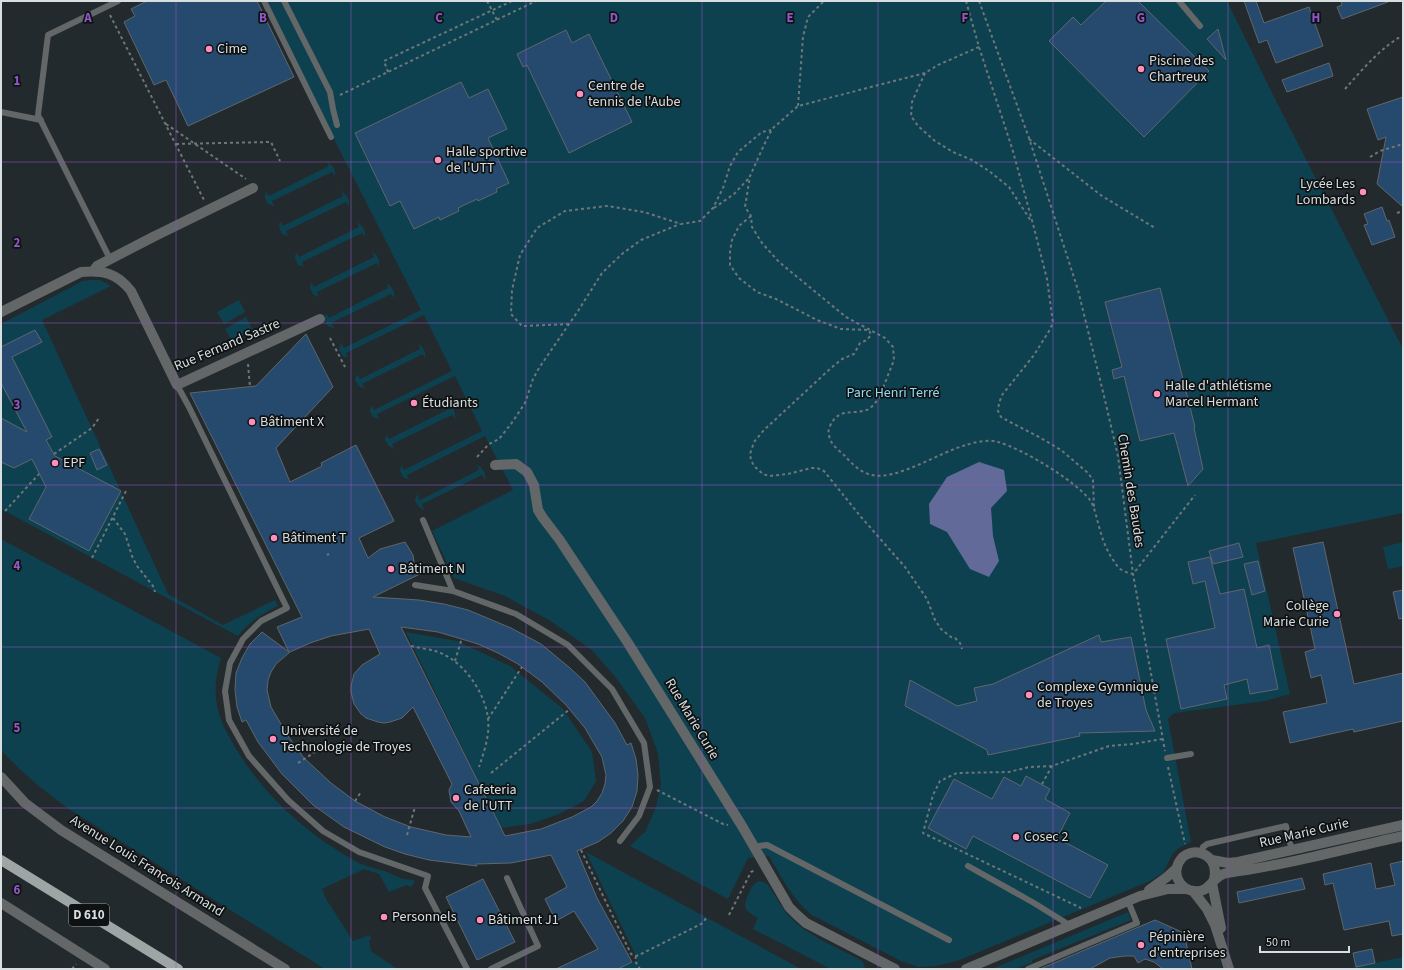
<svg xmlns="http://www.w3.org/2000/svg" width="1404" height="970" viewBox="0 0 1404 970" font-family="'Source Sans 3',sans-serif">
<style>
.green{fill:#0e4150}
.water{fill:#626a99}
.building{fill:#254a6e;stroke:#60666b;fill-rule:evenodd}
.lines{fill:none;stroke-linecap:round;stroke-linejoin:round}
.path{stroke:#6f7678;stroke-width:2;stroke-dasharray:3 3;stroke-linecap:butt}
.service{stroke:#636767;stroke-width:6}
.minor{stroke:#636767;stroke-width:10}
.tertiary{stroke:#636767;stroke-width:10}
.primary{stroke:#9da5a5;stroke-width:10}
.grid{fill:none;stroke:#9258c7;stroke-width:1;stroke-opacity:0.55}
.poi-dot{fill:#fe8ebb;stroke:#0f1213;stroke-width:1.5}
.labels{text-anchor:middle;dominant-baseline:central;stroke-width:3.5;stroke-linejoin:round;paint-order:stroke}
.shield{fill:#0f1213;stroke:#9ca1a2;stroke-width:1}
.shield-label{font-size:13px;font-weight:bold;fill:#d9dee0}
.poi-label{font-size:14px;fill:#d9dee0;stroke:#0f1213;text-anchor:start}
.street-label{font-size:14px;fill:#d9dee0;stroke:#0f1213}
.park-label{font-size:14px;fill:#90dbf6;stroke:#0f1213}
.grid-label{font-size:13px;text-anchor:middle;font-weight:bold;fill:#9258c7;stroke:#0f1213;stroke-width:3.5;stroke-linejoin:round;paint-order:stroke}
</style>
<rect width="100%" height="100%" fill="#232a2d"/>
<path class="green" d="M267 1H1227L1273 95 1403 349V513L1256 543 1290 694 1265 701 1174 713 1168 719 1191 842 1179 848 1173 853 1163 873 1150 881 957 961 935 966 919 967 901 961 812 915C792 899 782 878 769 856L748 858 728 899 630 846 645 832 656 807 661 784 658 753 645 718 617 679 592 650 549 620 505 596 454 578 432 531 513 490 485 436 407 475 409 480 403 477 400 471 401 465 404 470 482 431 455 376 377 414 379 419 373 417 370 411 371 405 374 410 452 371 424 315 346 353 348 358 343 356 339 350 341 343 344 348 421 310 337 145Z
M327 162C333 165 336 170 335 176L332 172 272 201 274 206 268 204 265 198 266 191 269 196 329 166Z
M341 191C347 195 350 199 349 206L346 202 286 231 288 236 282 234 279 227 280 221 283 226 343 196Z
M357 222C363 226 366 230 365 237L362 233 302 262 304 267 298 265 295 258 296 252 299 257 359 227Z
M372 252C378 255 380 260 379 267L377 263 317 292 319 297 313 294 310 288 311 282 314 287 374 257Z
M92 280H100L111 286 42 320 168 594 223 625 275 600 278 606C262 614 249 621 238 636L1 509V324L83 281Z
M387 283C392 287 395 291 394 298L391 294 331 323 334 328 328 326 324 319 326 313 329 318 388 288Z
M239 300 245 312 224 324 217 312Z
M246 317 253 330 232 341 225 329Z
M418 344C424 347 426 352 425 359L423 354 362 384 365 389 359 386 355 380 357 374 360 379 420 349Z
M447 404C453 407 456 412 455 419L452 415 392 444 394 449 389 446 385 440 386 434 389 439 449 409Z
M477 465C483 468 486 473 485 480L482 475 422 504 424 510 419 507 415 501 417 494 420 500 479 470Z
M1 539 221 658C216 673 214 689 217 706 219 718 226 731 232 742 260 792 305 833 355 861 363 866 374 868 384 871 390 873 397 877 403 879 408 880 411 879 415 881L411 887 407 885 389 892 379 874 364 869 322 889 326 899 353 941 369 935 372 939 369 941 371 951 397 969H325L69 809C44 791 21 772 1 750Z
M1403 542V566L1388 569 1383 547Z
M406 632 457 641 510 666 563 709 592 752 596 781 584 801 559 814 530 824 501 828Z
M586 852 801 969H618L638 960Z
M759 881 764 882 768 885C775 895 781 907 789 916 807 936 839 948 862 961L865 967 864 969H831L753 929 758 918C744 910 742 908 749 893 752 887 753 884 759 881Z
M1128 912 1131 920 1032 960V963L1014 969H992Z
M1403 957V969H1347Z"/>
<path class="water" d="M979 462 1004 470 1007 491 991 508 993 536 999 561 989 577 970 569 947 532 930 524 929 504 947 477Z"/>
<path class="building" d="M147 1H257L294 77 188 126 166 80 154 85 124 22 135 16 131 9Z
M1106 1H1138L1209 71 1144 137 1049 41 1073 17 1081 25Z
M1244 1H1256L1264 23 1309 7 1323 46 1276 63 1267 40 1259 43Z
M1341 1H1388V2L1342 19 1337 7 1342 5Z
M1218 29 1226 60 1207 39Z
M566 30 572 43 589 34 632 122 569 153 527 65 523 67 517 54Z
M1329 63 1333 76 1287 92 1282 80Z
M461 82 469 98 488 89 507 129 488 138 509 183 496 189 497 192 478 201 477 199 458 208 459 211 440 220 439 217 414 229 400 201 390 206 355 133Z
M1403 97V207L1377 184 1386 137 1378 140 1367 109Z
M1382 207 1387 221 1389 220 1395 237 1372 245 1364 225 1368 224 1364 214Z
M1160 288 1195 427 1194 428 1203 469 1188 486 1174 433 1140 441 1124 376 1114 379 1112 370 1122 367 1105 302Z
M35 330 42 342 12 357 52 437 46 440 55 456 121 491 89 551 29 519 46 487 32 459 14 468 1 462V418L27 432 1 383V347Z
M306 334 333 387 276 448 290 482 322 466 321 463 356 445 394 521 359 538 368 558 380 549 405 542 413 555 414 562 420 574 373 597 419 600 444 604 468 610 511 628 541 644 570 668 585 682 615 723 627 745 631 743 636 759 638 775 637 791 632 807 623 821 611 833 598 842 577 851 597 898 632 962 618 969H556L598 949 574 911 556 921 545 899 567 887 551 855 511 863 476 864 477 866 429 860 405 854 385 847 344 827 313 805 282 774 258 742 246 720 242 722 237 707 235 690 236 673 242 658 250 644 262 632 289 652 277 627 302 617 190 393 256 386ZM401 627 438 632 478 644 498 653 518 664 542 682 566 705 585 728 602 757 606 775 605 784 602 793 597 801 591 807 572 817 541 829 505 836ZM369 629 380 654 362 665 354 674 351 686V692L354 704 361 714 366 718 378 722 384 723 390 722 402 718 413 707 452 784 449 790 451 802 459 811 471 837 446 835 411 827 385 817 355 801 331 783 304 758 288 736 271 707 267 690 268 680 271 672 276 664 290 652 310 643 331 636Z
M99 449 107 465 97 470 90 453Z
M1323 542 1354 684 1403 673V721L1354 732 1353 729 1290 743 1283 712 1327 703 1321 675 1311 678 1305 652 1315 649 1293 548Z
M1239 543 1243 557 1213 564 1209 551Z
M1210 557 1220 594 1244 589 1257 648 1269 645 1278 689 1250 694 1247 679 1224 685 1227 699 1181 709 1166 639 1215 628 1205 581 1193 584 1188 562Z
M1258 561 1265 591 1252 595 1244 564Z
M1403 590V618L1399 619 1393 592Z
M1099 635 1101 642 1131 637 1146 710 1155 731 1079 733 1080 736 988 755 987 750 905 706 910 680 957 706 977 701 974 688 993 684Z
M1026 776 1050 789 1045 799 1070 813 1057 838 1108 865 1090 898 973 836 966 849 928 828 954 779 992 799 1004 777 1021 786Z
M1403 861V934L1392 936 1389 921 1344 930 1333 883 1325 885 1323 874 1371 863 1376 889 1395 885 1390 864Z
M1302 878 1305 889 1239 903 1237 892Z
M483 879 515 942 477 960 446 897Z
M1155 920 1184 933 1192 969H1163L1154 962 1145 959 1138 963 1134 956H1125L1110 958 1090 969H1040Z
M1372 949 1375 963 1356 967 1353 953Z"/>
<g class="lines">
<path class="path" d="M487 1 497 20
M966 1 979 47 1012 148 1033 224 1047 279 1053 323 1049 331 1034 355 1002 395 999 403 998 411 1001 417 1010 422 1039 437 1061 450 1088 473 1093 480 1094 508
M979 1 1029 138 1078 290 1104 396 1118 456 1133 574 1165 751
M110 15 204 200
M979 47 938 65 925 73 798 106 772 129 764 145 750 176 745 207 751 216 752 227 762 243 779 262 846 317 885 338 893 347 894 360 879 398C876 402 873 406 869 409 854 416 839 406 830 426 827 431 829 438 832 443 835 448 841 452 845 456 852 464 861 473 872 475 896 481 940 452 966 445 975 442 989 439 998 442 1023 449 1074 480 1090 500 1094 506 1096 515 1098 523 1102 538 1106 551 1116 564 1117 566 1119 569 1122 570 1125 572 1129 573 1133 574L1195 495
M388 72 384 61 512 1
M925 73 912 102 911 116 918 126 935 141 953 152 972 160 989 171 1009 187 1031 221
M1345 89C1361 71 1377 52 1398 38L1403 39
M340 95 536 1
M798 106 803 37 808 17 824 1
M166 124 246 179
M1029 139 1102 196 1155 228
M176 144 271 142 280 161
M1370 157 1380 151 1403 144
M714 208 734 194 750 177
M1397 213 1403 211
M751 216 739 226 732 240 730 252V265L739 278 757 292 776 299 817 320 841 329 869 330 871 335 867 340 860 343 854 354 842 359 831 368 764 430 754 442 750 454 751 460 754 466 763 474 769 476 788 474 811 468H817L824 471 861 517 905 567 927 599 935 620 941 629 951 637 955 638 960 643 962 649
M569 324 522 326 511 314 512 290 520 255 537 228 565 211 607 206 644 212 681 224 700 221 713 208 723 188 730 166 738 152 762 132 771 130
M330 338 345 367
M248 364 250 387
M54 454 92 428 99 418
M477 457 489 444 499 439 511 424 525 403 533 379 539 368 578 311 602 273 622 254 641 240 680 224
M5 511 39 474
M113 518 125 534 132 556 137 566 153 586 155 592
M327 555 329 554
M92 558 127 489
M411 646C419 648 428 649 435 651 462 659 485 691 488 719 490 735 484 752 479 767
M455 661 462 638
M488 719 522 667
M298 763 329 743
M1052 766 1029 767 1009 772 957 773 940 781 933 795 923 833 1081 908
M1168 767 1185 844
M491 773 570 709
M1042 784 1052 766 1109 746 1133 744 1163 739
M657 790 723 824 728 825
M355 801 361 792
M407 835 415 807
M581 850 631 954 636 956 639 955 703 923 706 918
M729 915 751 872 755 870
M636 956 635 961 640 969
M72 969 76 964"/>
<path class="service" d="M264 1 331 137
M284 1 330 92 333 109 337 125
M1179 1 1200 26
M1 112 41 120
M110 259 38 115 48 35 118 1
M177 385 189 407 287 608 261 621 243 639 230 663 225 691 229 720 249 756 288 800 323 831 359 852 428 876 425 888 467 969
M423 520 453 591
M415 585 453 591 516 614 568 645 612 689 644 743 650 787 639 816 620 841
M1167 758 1191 754
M754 849 759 846 767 845 949 940
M1201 853 1203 847 1207 844 1286 826 1292 851
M968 866 1034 903 1071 926
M491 969 538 946 507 878
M1028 969 1137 923 1128 901"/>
<path class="minor" d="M93 271 97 266 153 237 253 188
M1 312 81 272C103 270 117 273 131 291L177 385 320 319
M495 465 516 464 527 472 534 485 538 510 543 518 559 539 628 643 742 826 789 907 797 915 806 923 895 969
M1212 860 1228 863 1238 862 1403 825
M1214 879C1221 851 1184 842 1177 867 1174 878 1182 890 1194 891 1210 894 1212 875 1227 873 1286 865 1345 849 1403 836
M1212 883 1221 928
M1149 890 1167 877 1177 868
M1193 891 1207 909 1215 925 1229 969
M966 969 1140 896 1168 889H1186"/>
<path class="tertiary" d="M1 777 25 803 61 830 285 969
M1 903 105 969"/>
<path class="primary" d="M1 860 178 969"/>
</g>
<path class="grid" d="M176 1V969M351 1V969M526 1V969M702 1V969M878 1V969M1053 1V969M1228 1V969M1 162H1403M1 323H1403M1 485H1403M1 647H1403M1 808H1403"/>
<g class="poi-dot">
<circle cx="209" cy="49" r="4"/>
<circle cx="1141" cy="69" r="4"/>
<circle cx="580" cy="94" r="4"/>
<circle cx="438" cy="160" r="4"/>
<circle cx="1363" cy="192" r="4"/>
<circle cx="1157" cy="394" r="4"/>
<circle cx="414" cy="403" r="4"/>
<circle cx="252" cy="422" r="4"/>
<circle cx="55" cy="463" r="4"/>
<circle cx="274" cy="538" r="4"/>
<circle cx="391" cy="569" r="4"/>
<circle cx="1337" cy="614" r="4"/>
<circle cx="1029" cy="695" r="4"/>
<circle cx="273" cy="739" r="4"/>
<circle cx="456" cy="798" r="4"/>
<circle cx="1016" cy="837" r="4"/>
<circle cx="384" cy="917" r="4"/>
<circle cx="480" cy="920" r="4"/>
<circle cx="1141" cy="945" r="4"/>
</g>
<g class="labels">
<rect class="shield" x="69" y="904" width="40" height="22" rx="3"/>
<g class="shield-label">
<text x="89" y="915">D 610</text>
</g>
<g class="poi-label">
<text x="217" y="49">Cime</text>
<text x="1149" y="61">Piscine des<tspan x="1149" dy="16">Chartreux</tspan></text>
<text x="588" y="86">Centre de<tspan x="588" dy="16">tennis de l'Aube</tspan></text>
<text x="446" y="152">Halle sportive<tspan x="446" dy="16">de l'UTT</tspan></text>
<text x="1355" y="184" text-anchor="end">Lycée Les<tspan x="1355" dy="16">Lombards</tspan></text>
<text x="1165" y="386">Halle d'athlétisme<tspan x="1165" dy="16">Marcel Hermant</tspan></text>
<text x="422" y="403">Étudiants</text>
<text x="260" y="422">Bâtiment X</text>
<text x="63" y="463">EPF</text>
<text x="282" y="538">Bâtiment T</text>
<text x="399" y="569">Bâtiment N</text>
<text x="1329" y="606" text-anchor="end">Collège<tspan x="1329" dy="16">Marie Curie</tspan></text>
<text x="1037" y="687">Complexe Gymnique<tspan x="1037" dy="16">de Troyes</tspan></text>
<text x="281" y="731">Université de<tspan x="281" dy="16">Technologie de Troyes</tspan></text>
<text x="464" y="790">Cafeteria<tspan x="464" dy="16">de l'UTT</tspan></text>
<text x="1024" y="837">Cosec 2</text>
<text x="392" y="917">Personnels</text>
<text x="488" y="920">Bâtiment J1</text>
<text x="1149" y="937">Pépinière<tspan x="1149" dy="16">d'entreprises</tspan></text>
</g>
<g class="street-label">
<text transform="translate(227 345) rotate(-23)">Rue Fernand Sastre</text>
<text transform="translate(1131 491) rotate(81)">Chemin des Baudes</text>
<text transform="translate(692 719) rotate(59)">Rue Marie Curie</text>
<text transform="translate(1304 833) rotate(-13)">Rue Marie Curie</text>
<text transform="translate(147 866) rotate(32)">Avenue Louis François Armand</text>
</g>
<g class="park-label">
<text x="893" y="393">Parc Henri Terré</text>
</g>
</g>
<g class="grid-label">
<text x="88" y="22">A</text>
<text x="263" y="22">B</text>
<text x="439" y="22">C</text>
<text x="614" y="22">D</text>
<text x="790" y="22">E</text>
<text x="965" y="22">F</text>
<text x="1141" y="22">G</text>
<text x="1316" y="22">H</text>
<text x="17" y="85">1</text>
<text x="17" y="247">2</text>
<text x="17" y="409">3</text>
<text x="17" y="570">4</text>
<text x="17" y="732">5</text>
<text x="17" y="894">6</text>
</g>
<rect width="1404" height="970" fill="none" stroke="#d9dee0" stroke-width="4"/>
<path d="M1260 946v6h89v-6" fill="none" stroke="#d9dee0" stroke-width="2"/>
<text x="1266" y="946" font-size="12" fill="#d9dee0" stroke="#0f1213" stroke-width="3" paint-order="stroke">50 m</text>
</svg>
